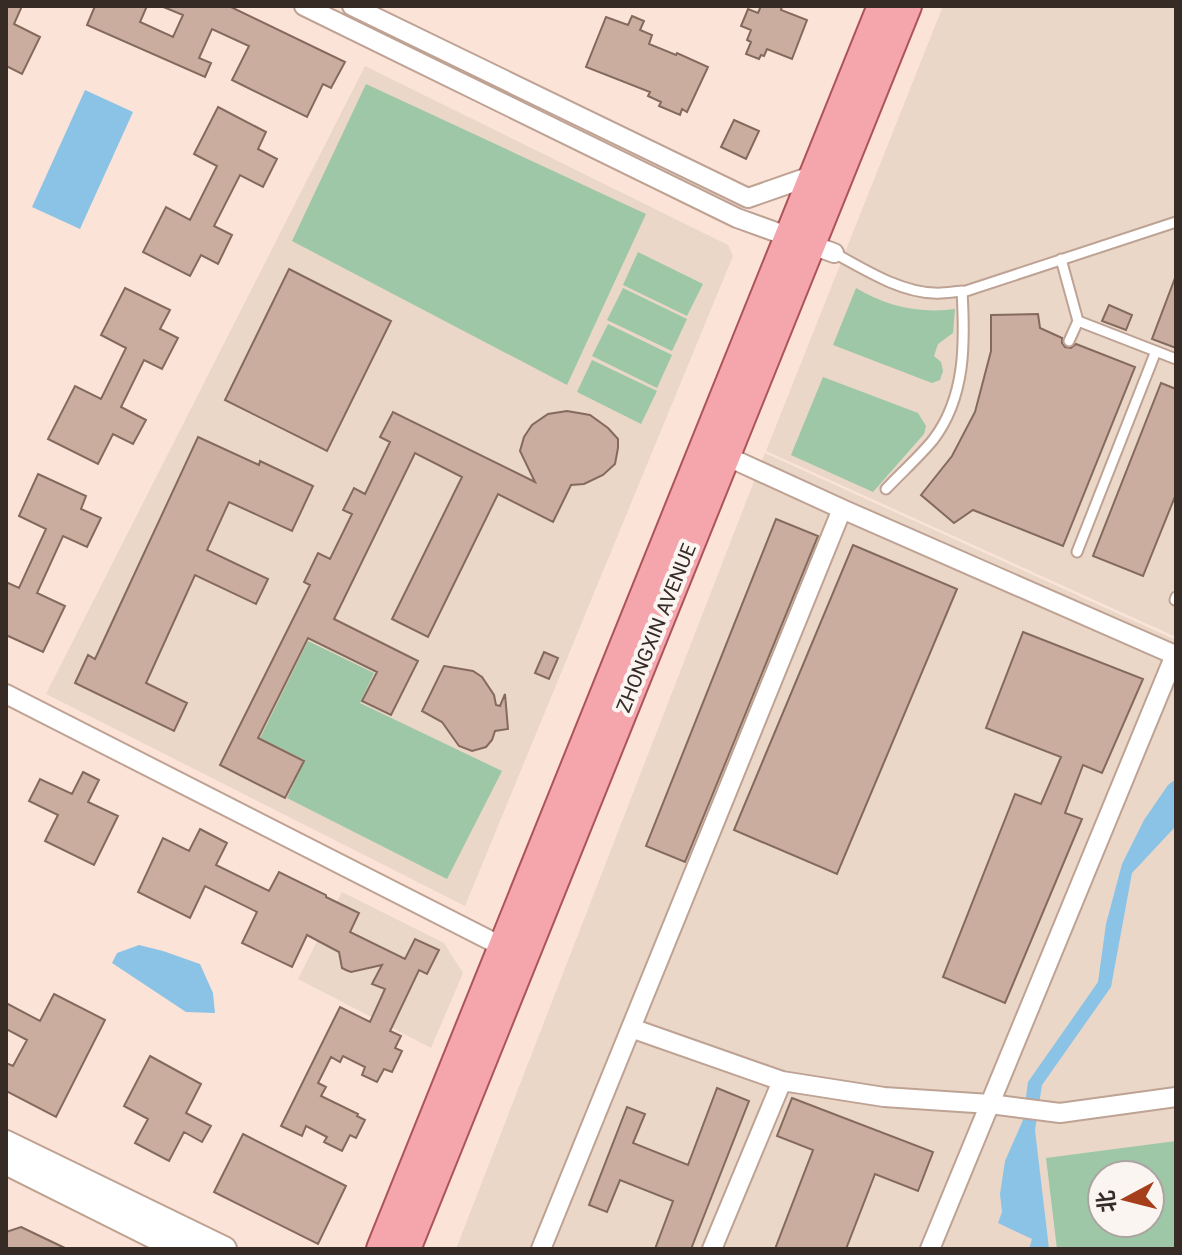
<svg xmlns="http://www.w3.org/2000/svg" width="1182" height="1255" viewBox="0 0 1182 1255" font-family="Roboto,'Noto Sans SC',sans-serif">
<style>
.education{fill:#ead7c8;fill-rule:evenodd}
.green{fill:#9dc7a6;fill-rule:evenodd}
.water{fill:#8ac3e6}
.building{fill:#caad9f;stroke:#846a5d;stroke-width:2}
.lines{fill:none;stroke-linecap:round;stroke-linejoin:round}
.service-casing{stroke:#bea294;stroke-width:13}
.minor-casing{stroke:#bea294;stroke-width:22}
.secondary-casing{stroke:#bea294;stroke-width:28}
.primary-casing{stroke:#ac5458;stroke-width:32}
.service{stroke:#fff;stroke-width:9}
.minor{stroke:#fff;stroke-width:18}
.secondary{stroke:#fff;stroke-width:24}
.primary{stroke:#f4a6ac;stroke-width:28}
.labels{text-anchor:middle;dominant-baseline:central;stroke-width:8;stroke-linejoin:round;paint-order:stroke}
.street-label{font-size:20px;fill:#362b25;stroke:#fbf5f2}
</style>
<rect width="100%" height="100%" fill="#fce3d7"/>
<path class="education" d="M943 6H1176V637L766 451Z
M365 66 728 245 733 256 465 906 46 694Z
M765 453 1176 640V1249H456ZM1102 1175H1150V1223H1102Z
M342 892 444 943 463 973 431 1048 298 979Z"/>
<path class="green" d="M366 84 646 214 567 385 292 241Z
M638 252 703 284 687 316 623 285Z
M623 288 687 319 672 351 607 320Z
M856 288C885 306 921 314 955 309L953 333 938 344 934 356 941 362 943 371 940 380 932 383 833 345Z
M608 324 672 355 657 388 592 356Z
M592 360 657 391 641 424 577 392Z
M823 377 918 413 926 426 924 434 873 492 791 455Z
M308 641 374 673 360 703 502 771 447 879 287 798 305 760 260 738Z
M1176 1141V1249H1057L1046 1158ZM1102 1175H1150V1223H1102Z"/>
<path class="water" d="M85 90 133 112 80 229 32 207Z
M1176 779V826L1132 873 1111 987 1042 1085 1035 1130 1049 1249H1029L1032 1239 998 1223 1002 1212 1000 1194 1005 1161 1023 1120 1028 1082 1098 982 1106 924 1122 864 1144 820 1168 785Z
M139 945 163 951 200 964 213 993 215 1013 186 1012 112 963 117 953Z"/>
<path class="building" d="M6 6H22L14 24 40 37 22 74 6 66Z
M95 6H147L140 22 173 37 183 15 161 6H229L345 62 331 88 323 84 307 117 232 80 249 46 212 29 199 58 211 63 205 77 87 25Z
M761 6H782L781 10 807 20 792 59 767 49 764 56 761 55 759 59 746 54 751 42 747 40 751 30 741 26 748 9 758 13Z
M632 16 644 21 640 30 652 35 649 44 676 55 677 53 708 67 687 112 682 109 680 115 659 106 661 102 648 96 650 92 586 67 606 17 628 25Z
M218 107 266 132 258 149 277 159 263 187 240 175 214 226 232 235 218 264 201 255 190 276 143 252 166 207 190 220 217 166 194 154Z
M734 120 759 131 746 159 721 147Z
M289 269 391 321 327 451 225 400Z
M1175 278H1176V348L1152 339Z
M125 288 170 310 160 329 178 338 162 369 144 360 121 407 146 420 133 444 113 434 98 464 48 439 75 386 101 399 126 348 101 335Z
M1109 305 1132 315 1126 330 1102 321Z
M1038 314 1040 328 1062 338V343L1065 347 1071 348 1076 344 1135 367 1063 546 973 510 954 523 921 495 952 456 975 412 991 351V315Z
M1161 383 1176 389V494L1143 576 1093 556Z
M567 411 590 415 608 428 618 439V448L615 464 603 475 584 484 571 485 553 522 498 494 428 637 392 619 462 477 415 453 334 619 418 661 391 715 362 701 377 672 308 638 258 738 304 761 285 798 220 765 310 585 304 582 318 553 330 559 352 514 343 510 354 488 365 494 390 442 380 437 393 412 535 482 520 451 524 437 532 425 548 414Z
M198 437 259 465 260 461 313 486 292 531 229 502 207 550 268 579 256 604 195 575 146 683 187 703 174 731 75 683 88 655 95 659Z
M38 474 86 496 81 509 101 518 87 547 63 536 37 593 65 606 43 652 6 635V582L19 588 46 529 19 516Z
M776 519 818 536 685 862 646 846Z
M853 545 957 589 837 874 734 830Z
M1023 632 1143 679 1102 773 1083 765 1065 813 1082 819 1005 1003 943 977 1015 794 1041 804 1061 757 986 728Z
M544 652 558 658 549 679 535 673Z
M444 666 473 671 482 677 494 695 496 705 500 706 505 694 508 729 495 731 492 740 486 747 472 751 459 746 442 722 422 711Z
M83 772 99 780 88 802 118 816 94 865 45 841 58 815 29 801 40 779 72 794Z
M200 829 227 843 216 865 269 891 279 872 326 895V897L359 913 350 932 405 959 415 939 439 950 427 974 419 970 390 1031 401 1036 395 1048 402 1051 392 1072 384 1069 377 1082 362 1075 365 1067 343 1056 340 1062 331 1057 318 1083 326 1087 321 1096 358 1114 357 1116 365 1120 356 1138 350 1135 342 1151 324 1142 327 1137 306 1126 302 1136 281 1126 340 1007 370 1022 385 989 372 984 382 965 351 972 346 970 342 968 339 952 307 935 292 967 242 943 257 912 205 886 190 918 138 892 163 838 189 851Z
M54 994 105 1020 56 1117 6 1091V1063L13 1066 27 1040 6 1029V1003L40 1021Z
M150 1056 201 1084 186 1113 211 1126 202 1142 184 1132 169 1161 135 1143 148 1119 124 1106Z
M717 1088 749 1101 691 1249H655L673 1201 620 1180 607 1212 589 1205 627 1107 645 1114 633 1143 688 1165Z
M792 1098 933 1152 918 1191 875 1174 846 1249H775L813 1150 777 1136Z
M243 1134 346 1186 318 1244 214 1192Z
M21 1227 67 1249H6V1232Z"/>
<g class="lines">
<g class="service-casing">
<path id="service" d="M834 253C864 269 899 292 934 293 945 294 956 291 966 291L1176 222
M1061 259 1078 321 1069 341
M1078 321 1176 359
M886 489C901 473 919 457 933 440 966 397 965 342 962 291
M1077 552 1156 351
M1175 600 1176 597"/>
</g>
<g class="minor-casing">
<path id="minor" d="M304 6 737 218 834 253
M352 6 748 198 814 175
M842 509 1175 655 930 1249
M6 694 503 947
M631 1028 782 1081
M541 1249 842 509 726 456
M712 1249 782 1081 884 1097 990 1104 1060 1113 1176 1097"/>
</g>
<g class="secondary-casing">
<path id="secondary" d="M6 1143 224 1249
M6 1162 180 1249"/>
</g>
<g class="primary-casing">
<path id="primary" d="M381 1249 882 6
M406 1249 907 6"/>
</g>
<use href="#service" class="service"/>
<use href="#minor" class="minor"/>
<use href="#secondary" class="secondary"/>
<use href="#primary" class="primary"/>
</g>
<g class="labels">
<g class="street-label">
<text transform="translate(656 628) rotate(-68)">ZHONGXIN AVENUE</text>
</g>
</g>
<rect width="1182" height="1255" fill="none" stroke="#362b25" stroke-width="16"/>
<g transform="translate(1126 1199) rotate(263)"><circle r="38" fill="#fbf5f2" stroke="#aca4a0" stroke-width="2"/>
<path d="M0-6L14 30L0 20L-14 30Z" fill="#a53e1a"/>
<text y="-12" font-size="22" font-weight="bold" text-anchor="middle" fill="#362b25">北</text>
</g>
</svg>
